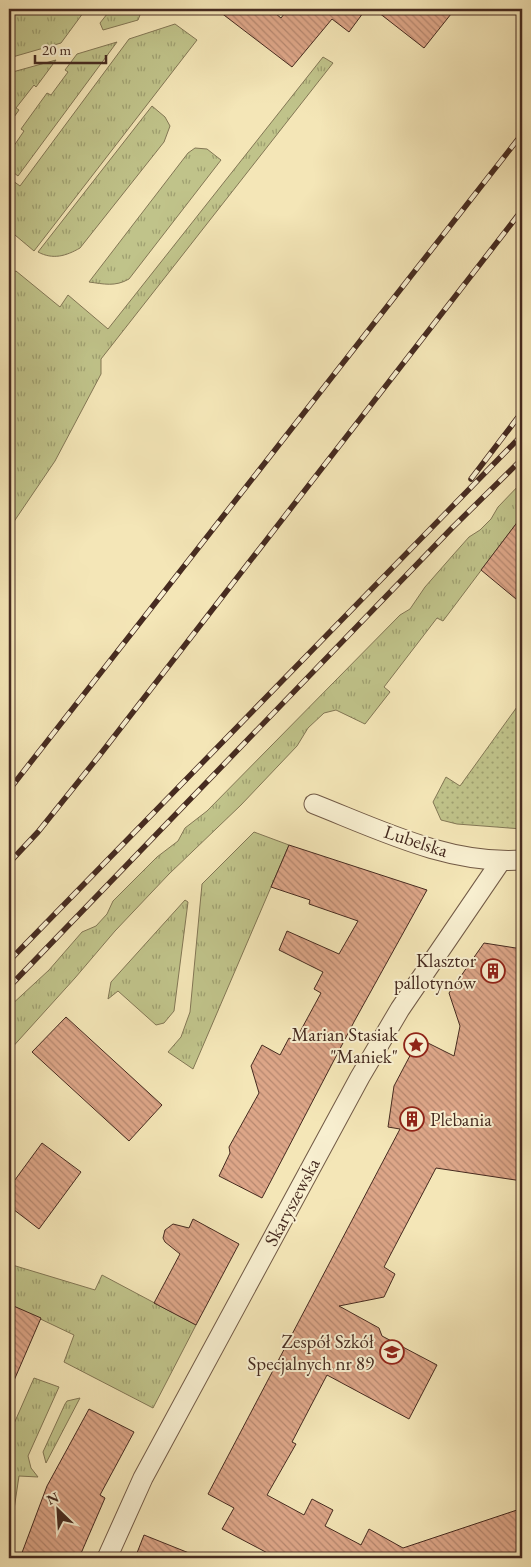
<svg xmlns="http://www.w3.org/2000/svg" width="531" height="1567" viewBox="0 0 531 1567" font-family="'EB Garamond',serif">
<style>
.grass{fill:url(#grass-tufts);stroke:#837755}
.park{fill:url(#park-dots);stroke:#837755}
.building{fill:url(#building-back-hatch);stroke:#462b20}
.lines{fill:none;stroke-linecap:round;stroke-linejoin:round}
.minor-casing{stroke:#725a46;stroke-width:21}
.minor{stroke:#f8efd0;stroke-width:19}
.rail-casing{stroke:#462b20;stroke-width:5.5}
.rail{stroke:#f8efd0;stroke-width:4;stroke-dasharray:11;stroke-linecap:butt}
.labels{text-anchor:middle;dominant-baseline:central;stroke-width:4;stroke-linejoin:round;paint-order:stroke}
.street-label{font-size:19px;fill:#462b20;stroke:#f8efd0}
.poi-label{font-size:19px;fill:#462b20;stroke:#f8efd0;text-anchor:end}
</style>
<defs>
<pattern id="grass-tufts" width="24" height="20" patternUnits="userSpaceOnUse" patternTransform="scale(1.25)"><rect width="24" height="20" fill="#c0c38a"/><path d="M3 7l-1-3M5 7V3M7 7l1-3M15 17l-1-3M17 17v-4M19 17l1-3" fill="none" stroke="#9e9f70"/></pattern>
<pattern id="park-dots" width="8" height="8" patternUnits="userSpaceOnUse" patternTransform="scale(1.25)"><rect width="8" height="8" fill="#c0c38a"/><path d="M2 2h.1M6 6h.1" fill="none" stroke="#9e9f70" stroke-width="1.8" stroke-linecap="round"/></pattern>
<pattern id="building-back-hatch" width="6" height="6" patternUnits="userSpaceOnUse" patternTransform="scale(1.25)"><rect width="6" height="6" fill="#dda688"/><path d="M-1 5l2 2M0 0l6 6M5-1l2 2" fill="none" stroke="#b5876f"/></pattern>
</defs>
<rect width="100%" height="100%" fill="#f4e6b7"/>
<filter id="stains"><feTurbulence type="fractalNoise" baseFrequency=".004" numOctaves="4"/><feColorMatrix values="0 0 0 0 .2 0 0 0 0 .09 0 0 0 0 .02 0 0 0 .5 -.17"/></filter>
<radialGradient id="worn" r=".72"><stop offset=".6" stop-color="#630" stop-opacity="0"/><stop offset="1" stop-color="#630" stop-opacity=".3"/></radialGradient>
<path class="grass" d="M9 9H86L61 43 9 58Z
M111 9H139L142 10 138 20 103 30 100 23Z
M175 24 197 40 34 251 9 230V178L20 186 129 39Z
M117 42 18 176 9 169V153L24 131 21 129 47 93 51 95 68 72 65 70 77 54Z
M323 57 333 63 101 359V374L55 461 13 523 9 520V274L16 271 60 307 68 295 108 329Z
M56 60 36 87 34 85 16 108 19 110 9 124V73Z
M152 106 165 117 170 126 164 142 80 248C66 256 53 260 38 252Z
M195 148 207 149 221 160 129 279C115 287 104 284 89 282L188 153Z
M522 482V516L443 621 437 618 384 687 390 692 365 724 336 710 324 713 308 728 297 746 241 805 169 874 115 931 75 978 9 1051V1007L49 970 82 932 96 926 107 914 113 901 157 857 178 841 185 828 207 811 400 615 410 609 425 587 453 555 469 537 480 530 491 519 498 507Z
M254 832 289 845 193 1069 168 1052 181 1037 190 1012 202 884Z
M185 900 188 902 174 1011 164 1023 156 1025 118 991 108 999 111 982Z
M9 1264 95 1290 102 1275 196 1325 153 1408 64 1362 74 1335 9 1304Z
M34 1378 59 1387 28 1456 31 1468 38 1477 19 1476 12 1523 9 1524V1435Z
M80 1398 46 1463 43 1452 65 1404 67 1401Z"/>
<path class="park" d="M522 700V829L457 824 441 820 433 802 446 777 460 786Z"/>
<path class="building" d="M216 9H270L281 18 288 9H366L349 32 332 19 292 67Z
M374 9H455L424 48Z
M522 516V604L481 570Z
M289 845 427 890 355 1020 262 1198 219 1176 230 1153 229 1147 259 1093 251 1066 262 1045 280 1055 289 1038 295 1041 321 993 314 989 323 972 279 950 287 931 339 954 358 921 309 904 310 900 271 887Z
M484 943 522 949V1181L436 1168 384 1267 395 1274 384 1297 339 1306 379 1328 382 1336 437 1365 409 1419 327 1375 292 1442 296 1444 267 1495 304 1515 312 1499 333 1510 325 1526 361 1545 369 1529 403 1548 517 1510 522 1525V1558H277L222 1529 234 1508 208 1494 400 1129 388 1127 394 1086 414 1048 420 1039 454 1056 460 1026 449 993Z
M66 1017 162 1105 129 1141 32 1052Z
M42 1143 81 1172 39 1229 9 1206V1188Z
M193 1219 239 1244 196 1325 154 1303 180 1254 165 1242 163 1238 165 1230 173 1224 189 1228Z
M9 1304 41 1318 9 1392Z
M89 1409 134 1432 100 1495 105 1498 79 1558H20L47 1486Z
M144 1535 199 1557V1558H135Z"/>
<g class="lines">
<g class="minor-casing">
<path id="minor" d="M314 804C380 830 450 865 522 860
M107 1558 143 1478 360 1077 400 1009 501 861"/>
</g>
<use href="#minor" class="minor"/>
<g class="rail-casing">
<path id="rail" d="M471 479 522 412
M9 790 522 134
M9 863 38 832 99 756 522 210
M9 961 522 435
M9 987 452 528 522 459"/>
</g>
<use href="#rail" class="rail"/>
</g>
<defs>
<g id="building-ring" transform="scale(1.25)"><circle r="9.5" fill="#f8efd0" stroke="#8f2418" stroke-width="1.5"/><path d="M-4-6H4V6H1V3H-1V6H-4ZM-2.5-4.3h1.7v1.8h-1.7ZM.8-4.3h1.7v1.8H.8ZM-2.5-1h1.7V.8h-1.7ZM.8-1h1.7V.8H.8Z" fill="#8f2418"/></g>
<g id="sight-ring" transform="scale(1.25)"><circle r="9.5" fill="#f8efd0" stroke="#8f2418" stroke-width="1.5"/><path d="M0-6L1.8-2.2L6-1.7L2.9 1.2L3.7 5.4L0 3.3L-3.7 5.4L-2.9 1.2L-6-1.7L-1.8-2.2Z" fill="#8f2418"/></g>
<g id="school-ring" transform="scale(1.25)"><circle r="9.5" fill="#f8efd0" stroke="#8f2418" stroke-width="1.5"/><path d="M0-5L7-2L0 1L-7-2ZM-4 1L0 2.5L4 1V4Q0 6-4 4Z" fill="#8f2418"/></g>
</defs>
<g fill-rule="evenodd">
<use href="#building-ring" x="493" y="971"/>
<use href="#sight-ring" x="416" y="1045"/>
<use href="#building-ring" x="412" y="1119"/>
<use href="#school-ring" x="392" y="1352"/>
</g>
<g class="labels">
<g class="street-label">
<text transform="translate(416 841) rotate(18)">Lubelska</text>
<text transform="translate(292 1202) rotate(-62)">Skaryszewska</text>
</g>
<g class="poi-label">
<text x="476" y="960">Klasztor<tspan x="476" dy="22">pallotynów</tspan></text>
<text x="398" y="1034">Marian Stasiak<tspan x="398" dy="22">"Maniek"</tspan></text>
<text x="430" y="1119" text-anchor="start">Plebania</text>
<text x="374" y="1341">Zespół Szkół<tspan x="374" dy="22">Specjalnych nr 89</tspan></text>
</g>
</g>
<rect width="531" height="1567" fill="none" stroke="#f4e6b7" stroke-width="30"/>
<rect x="10" y="10" width="511" height="1547" fill="none" stroke="#462b20" stroke-width="2.5"/>
<rect x="15" y="15" width="501" height="1537" fill="none" stroke="#462b20"/>
<g transform="translate(58 1510) rotate(335)" stroke="#f8efd0" stroke-width="4" paint-order="stroke">
<path d="M0-4L9 19L0 12L-9 19Z" fill="#462b20"/>
<text y="-8" font-size="14" font-weight="bold" text-anchor="middle" fill="#462b20">N</text>
</g>
<path d="M35 55v8h71v-8" fill="none" stroke="#462b20" stroke-width="2.5"/>
<text x="42" y="55" font-size="15" fill="#462b20" stroke="#f8efd0" stroke-width="4" paint-order="stroke">20 m</text>
<rect width="100%" height="100%" filter="url(#stains)"/>
<rect width="100%" height="100%" fill="url(#worn)"/>
</svg>
